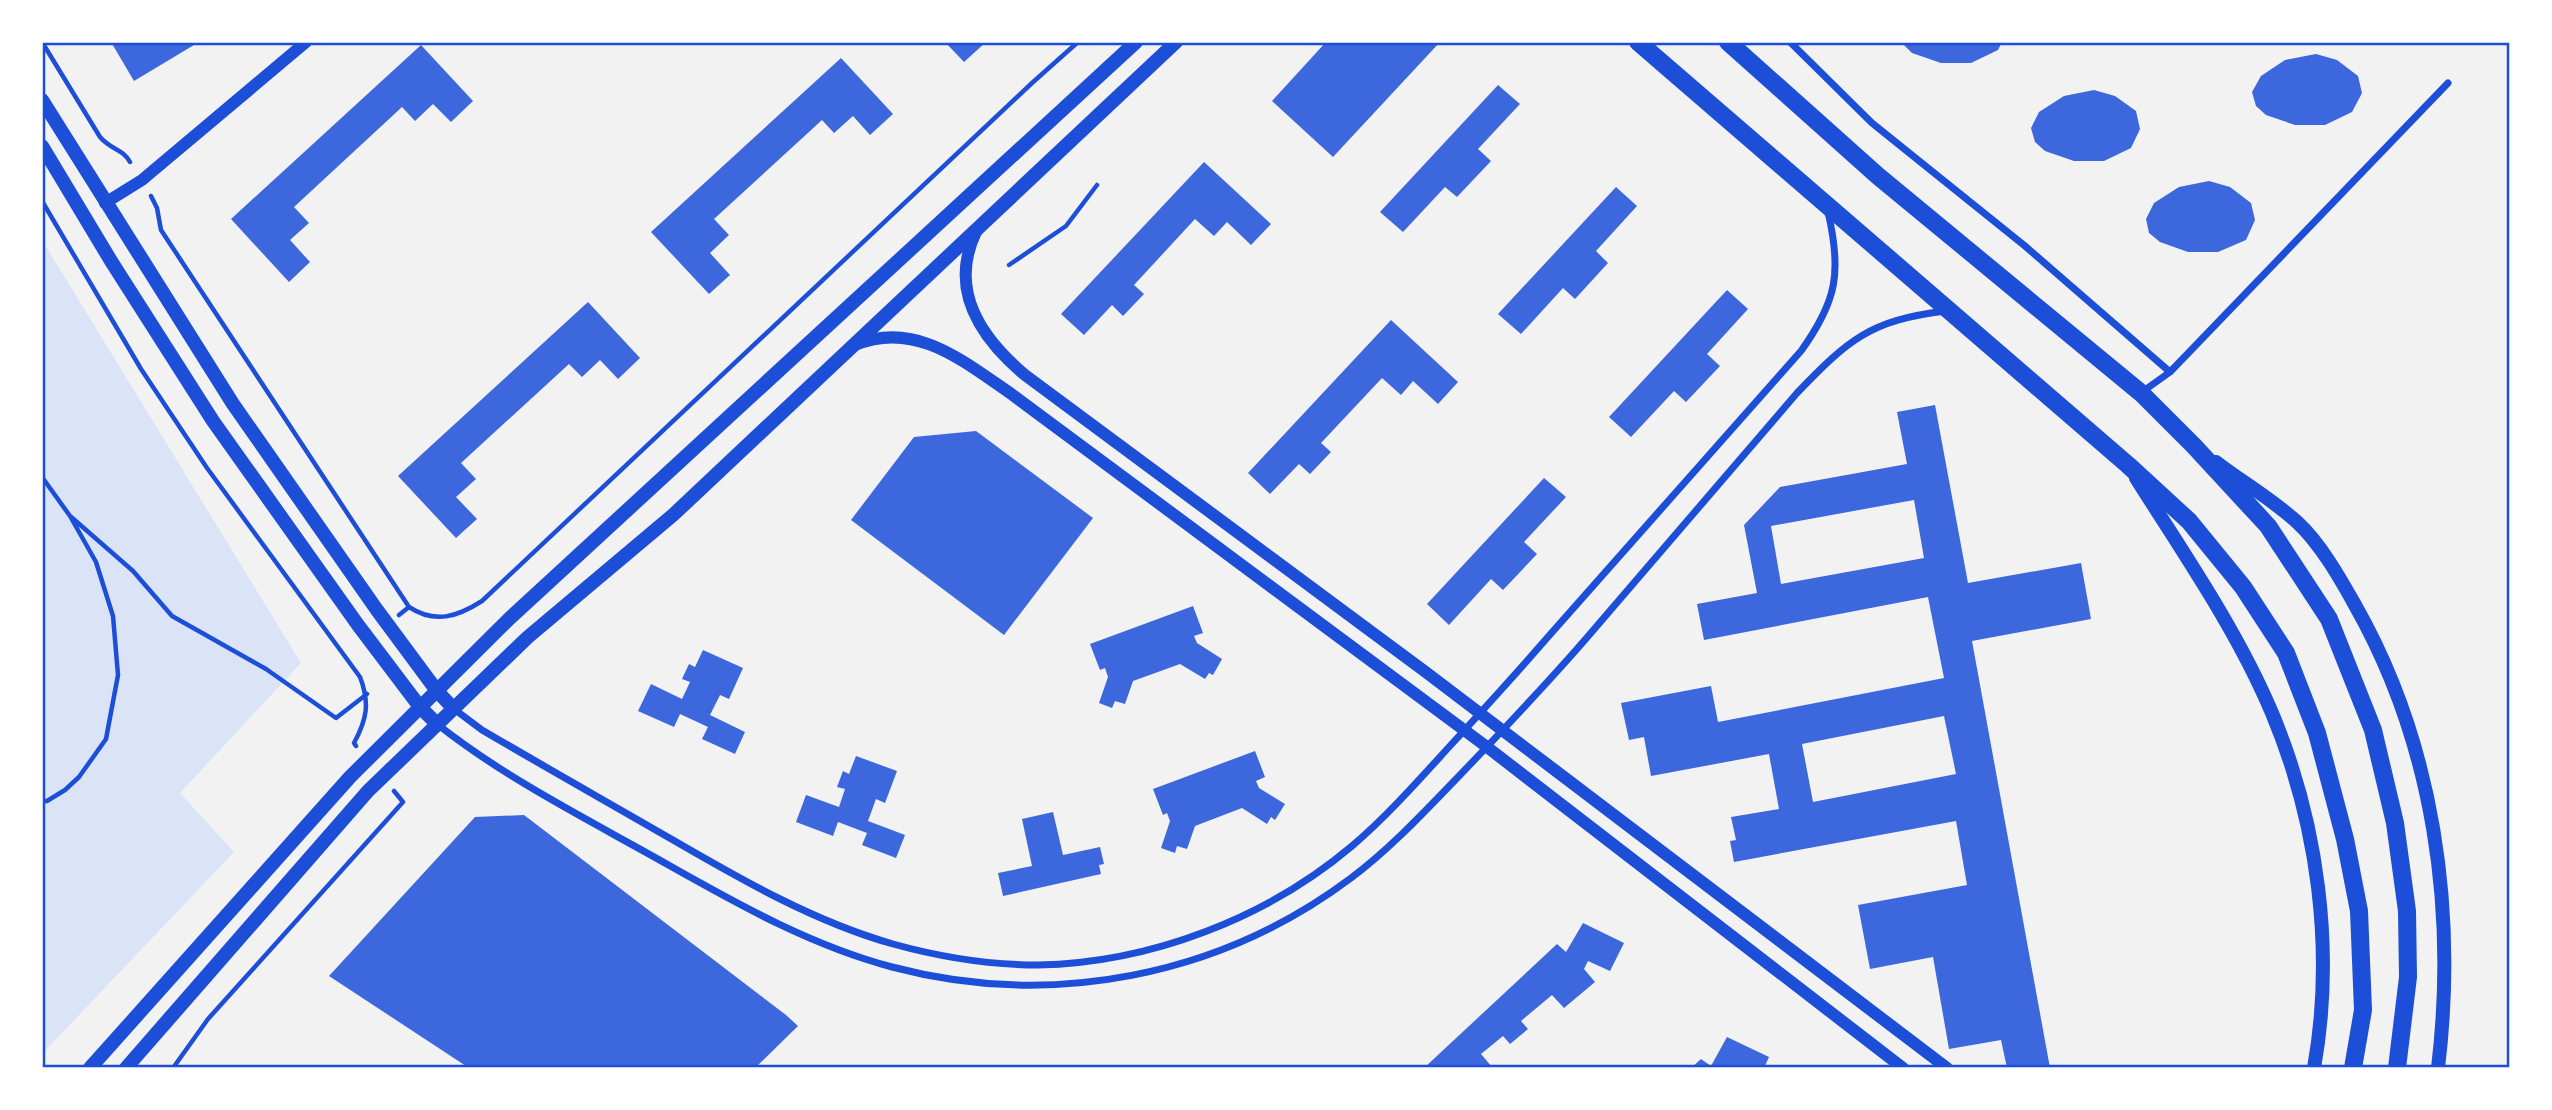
<svg xmlns="http://www.w3.org/2000/svg" width="2552" height="1110" viewBox="0 0 2552 1110" font-family="'Roboto Serif',serif">
<style>
.green{fill:#dbe4f7}
.building{fill:#3d67dc;fill-rule:evenodd}
.lines{fill:none;stroke-linecap:round;stroke-linejoin:round}
.path{stroke:#1d4ed8;stroke-width:4.5}
.minor{stroke:#1d4ed8;stroke-width:7}
.tertiary{stroke:#1d4ed8;stroke-width:12}
.secondary{stroke:#1d4ed8;stroke-width:14}
.primary{stroke:#1d4ed8;stroke-width:18}
.neatline{fill:none;stroke:#1d4ed8;stroke-width:2.5}
</style>
<rect width="100%" height="100%" fill="#f2f2f2"/>
<path class="green" d="M42 240 301 663 180 793 234 852 42 1054Z"/>
<path class="building" d="M111 42H199L134 81Z
M945 42H986L964 62Z
M1326 42H1440L1333 157 1272 101Z
M1901 42H2002L1998 50 1971 63H1941L1912 53Z
M421 45 473 101 451 122 433 104 415 121 402 107 294 207 309 223 290 240 310 262 289 282 231 219Z
M2316 54 2337 60 2358 76 2362 93 2352 112 2325 125H2295L2266 115 2256 106 2252 92 2261 76 2285 60Z
M841 58 893 114 870 135 853 116 834 133 822 120 714 219 729 235 710 253 730 275 709 294 651 232Z
M1498 85 1520 104 1478 149 1491 161 1457 197 1445 187 1403 232 1380 212Z
M2094 90 2115 96 2136 111 2140 129 2131 148 2104 161H2074L2045 151 2035 142 2031 128 2039 112 2064 96Z
M1204 162 1271 224 1251 245 1227 222 1214 236 1195 219 1134 285 1144 294 1123 316 1112 305 1084 335 1061 314Z
M2209 181 2230 187 2251 203 2255 220 2246 240 2218 252H2188L2160 242 2149 233 2146 219 2154 203 2179 187Z
M1616 187 1637 206 1596 251 1608 263 1575 299 1563 288 1521 334 1498 314Z
M1727 290 1748 309 1707 354 1720 366 1686 402 1674 391 1631 437 1609 417Z
M588 302 640 358 618 379 600 360 582 377 569 364 461 463 476 479 456 497 477 519 456 538 398 476Z
M1391 320 1458 382 1438 404 1413 381 1401 395 1382 378 1321 443 1331 452 1310 474 1299 464 1270 494 1248 473Z
M1935 405 1968 583 2081 563 2091 619 1972 641 2050 1068H2007L2001 1040 1949 1049 1933 957 1870 969 1858 905 1967 885 1956 821 1734 862 1730 841 1736 840 1731 817 1779 809 1769 754 1651 776 1644 737 1629 740 1621 703 1711 686 1718 722 1944 678 1928 597 1704 640 1697 604 1757 593 1744 525 1780 487 1907 464 1897 412ZM1914 500 1924 558 1781 584 1771 526ZM1944 716 1956 774 1813 802 1802 744Z
M976 431 1093 518 1004 635 851 520 914 437Z
M1544 478 1566 497 1524 542 1537 554 1503 590 1491 579 1449 625 1427 604Z
M1193 606 1203 633 1194 636 1197 643 1222 659 1213 675 1209 673 1205 679 1180 664 1133 681 1125 704 1115 701 1112 708 1099 703 1108 677 1105 668 1100 670 1090 644Z
M703 650 743 668 729 699 720 695 710 715 745 732 735 754 702 739 708 727 680 714 674 727 638 711 651 684 682 699 690 682 682 679 689 664 695 667Z
M1255 751 1265 777 1256 781 1259 788 1285 804 1275 820 1271 817 1267 824 1242 808 1195 826 1187 849 1177 846 1175 853 1161 848 1170 821 1167 813 1163 815 1153 789Z
M856 756 897 771 885 803 876 799 868 821 905 835 896 858 862 845 867 833 838 822 833 836 796 822 806 795 839 807 845 789 837 787 843 771 849 774Z
M1053 812 1063 855 1100 847 1104 864 1099 865 1101 874 1003 896 998 873 1032 866 1022 819Z
M524 815 786 1015 798 1026 755 1068H469L329 976 475 817Z
M1583 923 1624 943 1610 971 1588 961 1584 969 1595 982 1564 1008 1552 995 1521 1021 1528 1029 1510 1044 1503 1036 1481 1054 1492 1067 1490 1068H1424L1557 944 1566 952Z
M1727 1037 1769 1057 1764 1068H1691L1701 1059 1711 1066Z"/>
<g class="lines">
<path class="path" d="M42 42 100 137C111 150 122 148 130 162
M151 196 157 208 161 230 409 607
M42 201 141 369 207 468 360 677C370 703 367 719 354 743L356 746
M1009 265 1066 226 1097 185
M42 477 70 516 96 562 113 616 118 675 106 739 79 777 65 790 47 801H42
M70 516 133 571 172 616 266 669 336 718 367 694
M399 615 409 607C435 624 457 617 482 601L1032 83 1078 42
M173 1068 208 1019 403 802 394 791"/>
<path class="minor" d="M1790 42 1872 123 2025 246 2170 372
M2142 392 2170 372 2448 83
M454 709 482 730C545 767 609 803 673 840 742 880 815 922 893 944 940 957 989 965 1038 965 1150 963 1267 918 1352 846 1387 816 1418 781 1449 747 1482 711 1515 675 1547 638 1632 542 1716 447 1801 351 1837 301 1842 272 1828 212
M437 724C509 781 593 822 672 867 743 907 813 946 892 967 1051 1009 1219 977 1351 878 1391 848 1425 811 1460 775 1504 729 1548 683 1590 634 1659 554 1728 474 1797 393 1848 340 1870 320 1946 311"/>
<path class="tertiary" d="M105 203 142 180 306 42
M976 232C948 290 981 338 1025 375L1427 673 1947 1068
M855 345C915 320 963 361 1010 393L1487 747 1903 1068"/>
<path class="secondary" d="M42 100 233 404 377 610 437 691 454 709
M42 146 111 261 213 421 358 625 420 707 437 724
M2216 462C2242 482 2273 500 2297 522 2320 543 2340 578 2355 605 2434 744 2457 910 2438 1068
M2136 478C2184 554 2237 630 2272 713 2318 823 2335 951 2314 1068
M90 1068 350 777 510 618 1136 42
M126 1068 368 791 528 637 673 515 1176 42"/>
<path class="primary" d="M1638 42 2128 465 2189 521 2243 587 2286 653 2317 733 2345 839 2359 911 2363 1010 2353 1068
M1728 42 1878 176 2141 393 2194 446 2268 526 2329 619 2373 730 2395 823 2407 911 2408 977 2397 1068"/>
</g>
<rect width="2552" height="1110" fill="none" stroke="#ffffff" stroke-width="88"/>
<rect x="44" y="44" width="2464" height="1022" class="neatline"/>
</svg>
